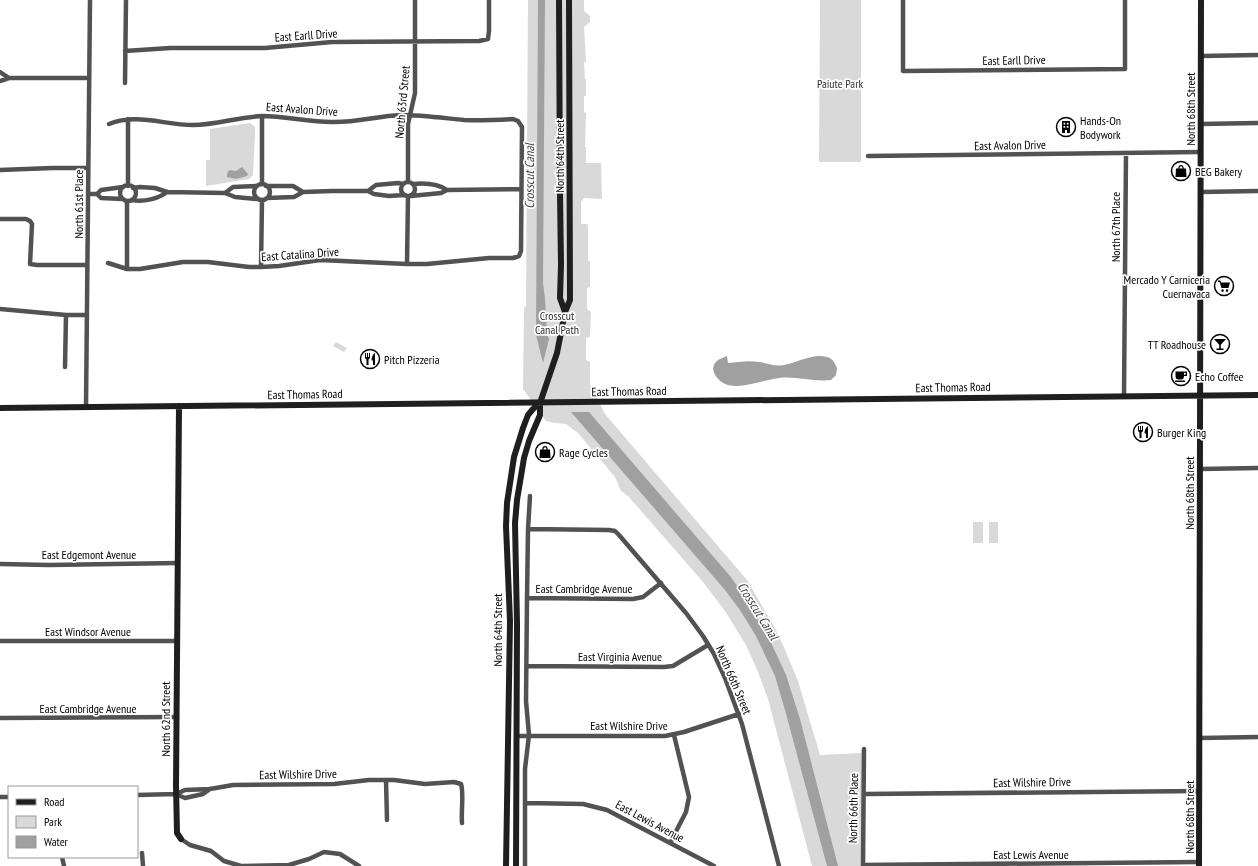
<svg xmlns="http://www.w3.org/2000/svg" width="1258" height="866" viewBox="0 0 1258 866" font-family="'PT Sans Narrow',sans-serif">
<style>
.green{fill:#d9d9d9}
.water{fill:#a0a0a0}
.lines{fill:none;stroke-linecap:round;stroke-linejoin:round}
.street{stroke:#525252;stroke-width:4.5}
.secondary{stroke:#1f1f1f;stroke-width:6}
.labels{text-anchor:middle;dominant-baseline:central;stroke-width:3.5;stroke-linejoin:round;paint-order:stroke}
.street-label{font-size:12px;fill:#000;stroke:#fff}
.park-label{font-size:12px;fill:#303030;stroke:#fff}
.poi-label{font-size:12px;fill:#000;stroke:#fff;text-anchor:start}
.water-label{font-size:13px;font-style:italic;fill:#414141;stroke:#fff}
</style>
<rect width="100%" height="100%" fill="#fff"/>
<path class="green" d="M528 0H584V11L590 16V22L584 27 586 62H584L585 79H586V96H584V112L586 113 585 147H586V163H601L602 199 584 198 581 202V224H587L588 226V260L590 261V287L587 288V309L591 312 590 335V337L586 338V360L590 362V385L592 387 605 414 747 580 775 628 783 645 798 681 820 755 861 753 864 749 863 866H812L768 699 758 672 746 645 725 611 703 582 629 497 621 491 615 477 578 433 566 424 555 423 546 421 523 389 524 308 526 306Z
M820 0H861V162H819Z
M250 123 255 127V133L253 175 249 179 206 186V160H210V129Z
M336 342 347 348 344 352 333 346Z
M973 522H983V543H973Z
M989 522H998V543H989Z"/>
<path class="water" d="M538 0H545L543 283 545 298 547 334 549 339 543 363 536 335Z
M242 167 248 174 247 176 236 179 227 177V174L229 170 236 171Z
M727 356 728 363C738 362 749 360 759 362 769 363 774 367 784 365 798 363 812 353 827 357 832 358 835 363 837 368L836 375 831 380C814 382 796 376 779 378 763 380 743 389 728 385 717 382 707 368 718 360 721 358 725 357 727 356Z
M571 412H589L730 576 755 611 768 636 786 675 800 719 838 866H827L785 710 775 676 756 636 740 610 725 590Z"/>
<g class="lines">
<path class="street" d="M903 0V71L1125 69V0
M125 51 170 48H265L332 42 479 41 488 39 489 31V0
M1201 56 1258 55
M0 72 9 78
M0 81 9 78H89
M125 83 126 0
M128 119V186
M1200 124 1258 123
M868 156 1201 152
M0 170 52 168H88
M401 189a7 7 0 1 1 14 0a7 7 0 1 1-14 0Z
M408 182V124L415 93V0
M262 184V116
M413 184C424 183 437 183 447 190L521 189
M254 192a8 8 0 1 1 16 0a8 8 0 1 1-16 0Z
M120 193a8 8 0 1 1 16 0a8 8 0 1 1-16 0Z
M266 186H293L303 192
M133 188 140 187 155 188 167 192 225 193 235 197 257 199
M368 191 376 185 398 183 403 184
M1200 192 1258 191
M225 193 233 187 257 186
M89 194H97L101 198 123 199
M97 194 101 190 123 187
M411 196 441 193 447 190
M267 198 294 197 303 192 332 191H368L374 194 389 196 404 195
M132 200C144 202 158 199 167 192
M0 219H26L30 221 32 224 30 264 37 265H87
M108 263 127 269H140L183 262H208L249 267H261L279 266 320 260 407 264H427L489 258H513L519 256 521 251 522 127 518 121 513 119C497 120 481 121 464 120 443 118 422 115 401 115 377 116 355 123 331 122 308 122 285 116 262 116 238 117 216 125 193 125 164 125 137 113 109 124
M407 264 408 196
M261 267 262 200
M127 269V201
M0 309 66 315 65 367
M66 315H87
M1124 396 1126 153
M86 407 90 0
M1200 469 1258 468
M528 529 609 530 615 531 619 535 686 613 703 636 714 654 725 678 742 724 779 866
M0 564 49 565 178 563
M527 598 633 599 643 597 661 583
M0 641H177
M527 666 664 667 673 666 708 645
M0 718 176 717
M517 736H665L684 732 739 714
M1200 738 1258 737
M386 780 387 820
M176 794 185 798 203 794 210 789
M864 794 1200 791
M137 795 176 794 185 790 210 789 233 785 334 784 369 780H394L425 784 454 782 461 784C464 793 461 811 462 823
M0 797H9
M526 803 583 804 607 810 714 866
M181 839 190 845 211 851 224 861 241 866 289 865 309 859 324 852 340 854 359 866
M670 843 686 812 689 797 674 735
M142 853 143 866
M62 857 64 866
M863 865 1199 862
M525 866V769L529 735 526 701 527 598 528 529 530 496
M863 866 864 749"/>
<path class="secondary" d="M559 0 560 193 561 265 560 298 565 312
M179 406 176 786 177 833 181 839
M0 408 1258 395
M506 866 510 621 506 526 507 503 514 457 523 428 528 415 533 409 540 403
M516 866 517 624 515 523 517 500 524 458 529 441 540 415V403L557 353 565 312 570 300 569 0
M1199 866 1201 0"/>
</g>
<defs>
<g id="building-ring" transform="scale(1)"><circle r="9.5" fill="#fff" stroke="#000" stroke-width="1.5"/><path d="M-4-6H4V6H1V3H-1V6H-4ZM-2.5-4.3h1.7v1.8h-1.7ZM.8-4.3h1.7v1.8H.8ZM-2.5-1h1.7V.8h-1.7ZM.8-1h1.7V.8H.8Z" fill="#000"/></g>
<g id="shop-ring" transform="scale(1)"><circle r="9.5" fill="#fff" stroke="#000" stroke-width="1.5"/><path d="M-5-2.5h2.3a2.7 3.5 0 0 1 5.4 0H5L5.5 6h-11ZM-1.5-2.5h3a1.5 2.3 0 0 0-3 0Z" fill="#000"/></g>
<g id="supermarket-ring" transform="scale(1)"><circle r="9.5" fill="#fff" stroke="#000" stroke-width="1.5"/><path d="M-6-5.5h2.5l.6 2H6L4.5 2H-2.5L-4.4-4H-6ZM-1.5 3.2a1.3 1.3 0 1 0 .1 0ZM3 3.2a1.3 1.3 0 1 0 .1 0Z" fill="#000"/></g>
<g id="bar-ring" transform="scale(1)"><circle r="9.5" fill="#fff" stroke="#000" stroke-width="1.5"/><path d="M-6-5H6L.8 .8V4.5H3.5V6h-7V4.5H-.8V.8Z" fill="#000"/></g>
<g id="restaurant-ring" transform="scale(1)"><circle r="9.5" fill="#fff" stroke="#000" stroke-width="1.5"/><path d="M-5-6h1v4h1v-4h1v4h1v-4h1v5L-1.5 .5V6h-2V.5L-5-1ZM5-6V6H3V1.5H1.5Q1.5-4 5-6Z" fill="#000"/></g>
<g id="cafe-ring" transform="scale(1)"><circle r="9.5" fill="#fff" stroke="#000" stroke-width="1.5"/><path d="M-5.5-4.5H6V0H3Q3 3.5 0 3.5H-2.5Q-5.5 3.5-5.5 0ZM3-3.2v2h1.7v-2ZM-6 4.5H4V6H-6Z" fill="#000"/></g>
</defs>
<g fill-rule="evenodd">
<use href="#building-ring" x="1066" y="127"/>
<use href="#shop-ring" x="1181" y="171"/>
<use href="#supermarket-ring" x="1224" y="286"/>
<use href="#bar-ring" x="1220" y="344"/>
<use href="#restaurant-ring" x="370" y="359"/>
<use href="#cafe-ring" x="1181" y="376"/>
<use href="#restaurant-ring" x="1143" y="432"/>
<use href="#shop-ring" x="545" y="452"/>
</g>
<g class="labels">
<g class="street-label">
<text transform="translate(306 35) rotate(-4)">East Earll Drive</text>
<text transform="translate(1014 60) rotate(-1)">East Earll Drive</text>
<text transform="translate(402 102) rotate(-85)">North 63rd Street</text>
<text transform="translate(302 109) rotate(4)">East Avalon Drive</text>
<text transform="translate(1190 109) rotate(-90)">North 68th Street</text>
<text transform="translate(1010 145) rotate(-1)">East Avalon Drive</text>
<text transform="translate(559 156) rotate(-90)">North 64th Street</text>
<text transform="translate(78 204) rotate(-90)">North 61st Place</text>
<text transform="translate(1115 227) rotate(-90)">North 67th Place</text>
<text transform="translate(300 254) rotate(-4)">East Catalina Drive</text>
<text transform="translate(953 387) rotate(-1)">East Thomas Road</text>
<text transform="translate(629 391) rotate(-1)">East Thomas Road</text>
<text transform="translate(305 394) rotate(-1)">East Thomas Road</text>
<text transform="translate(1189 493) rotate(-90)">North 68th Street</text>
<text x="89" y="554">East Edgemont Avenue</text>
<text x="584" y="588">East Cambridge Avenue</text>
<text transform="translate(497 630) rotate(-90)">North 64th Street</text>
<text x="88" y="631">East Windsor Avenue</text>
<text x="620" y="656">East Virginia Avenue</text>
<text transform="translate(734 680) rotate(67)">North 66th Street</text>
<text x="88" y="708">East Cambridge Avenue</text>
<text transform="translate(165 719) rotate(-90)">North 62nd Street</text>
<text x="629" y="725">East Wilshire Drive</text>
<text transform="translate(298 774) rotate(-1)">East Wilshire Drive</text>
<text transform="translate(1032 782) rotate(-1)">East Wilshire Drive</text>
<text transform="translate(853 808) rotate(-89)">North 66th Place</text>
<text transform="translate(1189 817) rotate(-90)">North 68th Street</text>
<text transform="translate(650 821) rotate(28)">East Lewis Avenue</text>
<text x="1031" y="854">East Lewis Avenue</text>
</g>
<g class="park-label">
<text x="840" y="83">Paiute Park</text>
<text x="557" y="315">Crosscut<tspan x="557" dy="14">Canal Path</tspan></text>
</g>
<g class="poi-label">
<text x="1080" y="120">Hands-On<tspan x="1080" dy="14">Bodywork</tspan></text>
<text x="1195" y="171">BEG Bakery</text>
<text x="1210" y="279" text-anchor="end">Mercado Y Carniceria<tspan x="1210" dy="14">Cuernavaca</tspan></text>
<text x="1206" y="344" text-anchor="end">TT Roadhouse</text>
<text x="384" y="359">Pitch Pizzeria</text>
<text x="1195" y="376">Echo Coffee</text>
<text x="1157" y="432">Burger King</text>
<text x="559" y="452">Rage Cycles</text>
</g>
<g class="water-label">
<text transform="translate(529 176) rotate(-90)">Crosscut Canal</text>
<text transform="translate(758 611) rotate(58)">Crosscut Canal</text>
</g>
</g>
<rect x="8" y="786" width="130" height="72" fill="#ffffff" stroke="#999999"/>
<rect x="16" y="799" width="20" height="6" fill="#1f1f1f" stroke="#999999"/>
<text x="44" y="806" font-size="12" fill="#000000">Road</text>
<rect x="16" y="816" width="20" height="12" fill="#d9d9d9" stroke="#999999"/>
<text x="44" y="826" font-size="12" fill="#000000">Park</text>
<rect x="16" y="836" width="20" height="12" fill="#a0a0a0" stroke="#999999"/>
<text x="44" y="846" font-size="12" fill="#000000">Water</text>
</svg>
